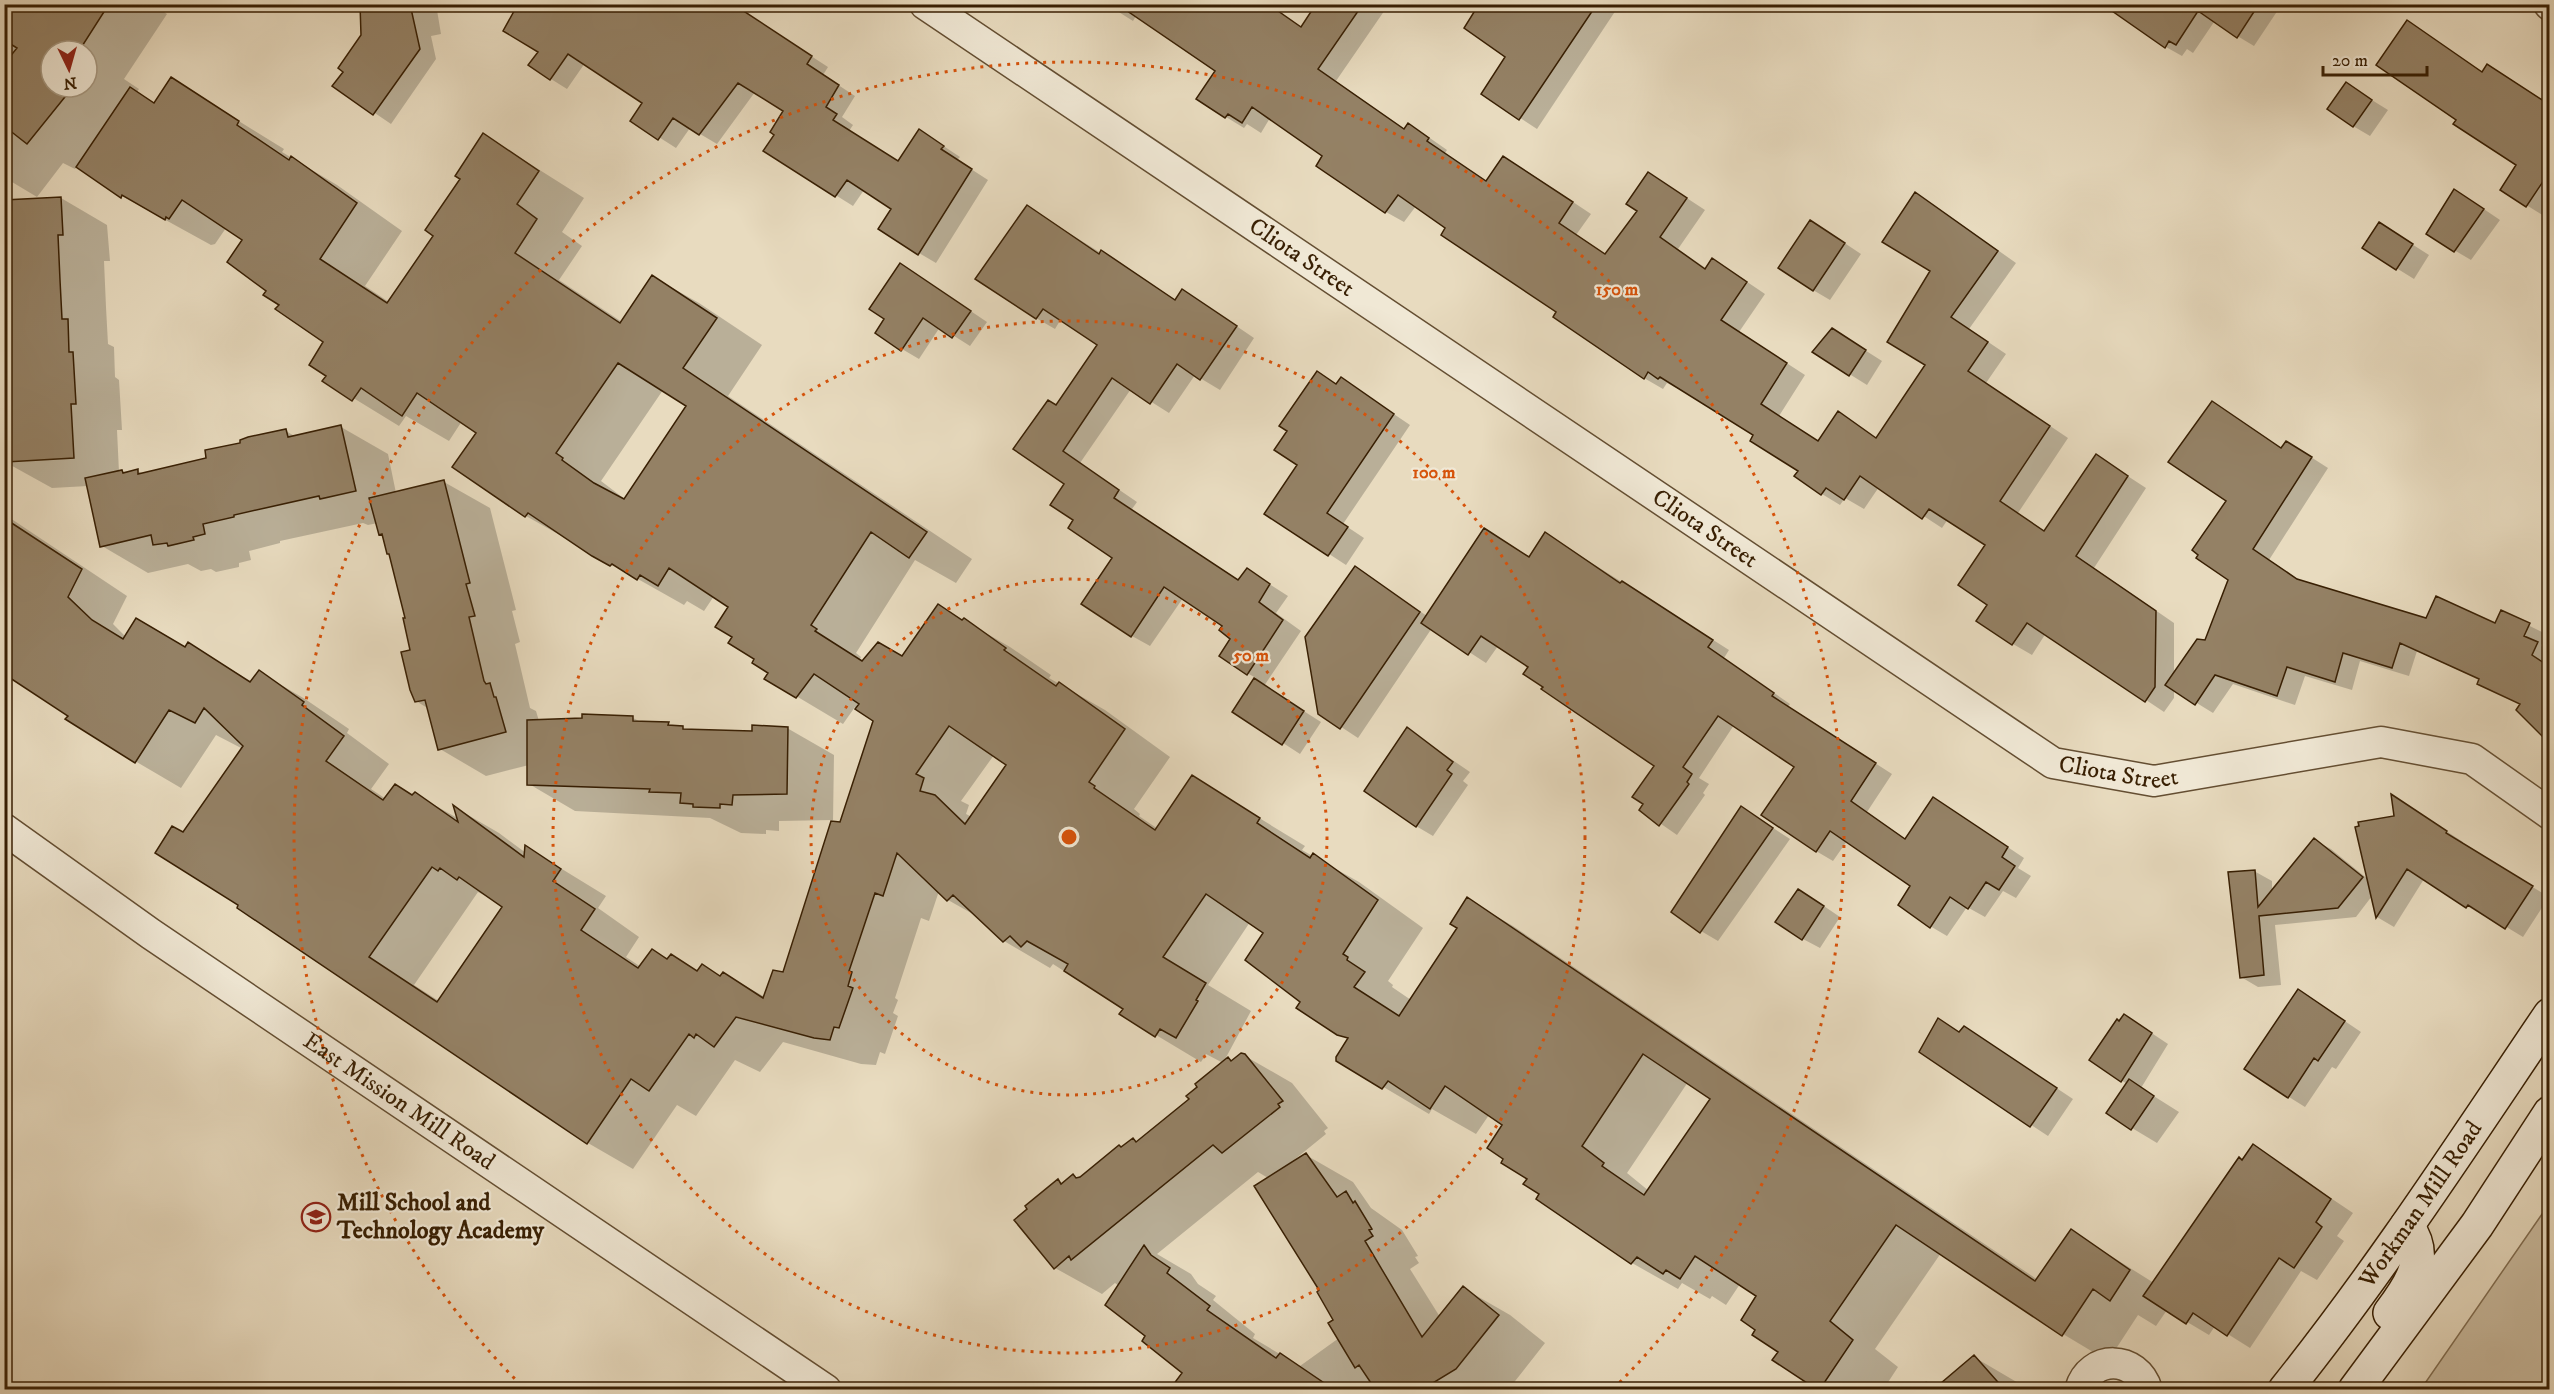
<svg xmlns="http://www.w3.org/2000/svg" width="2554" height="1394" viewBox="0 0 2554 1394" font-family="'IM FELL DW Pica',serif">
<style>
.green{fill:#cabb9f;stroke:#816d51;stroke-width:1.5}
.shadow{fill:#0003;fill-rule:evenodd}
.building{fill:#948165;stroke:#381f03;stroke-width:1.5;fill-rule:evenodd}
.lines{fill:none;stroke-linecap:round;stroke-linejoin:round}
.street-casing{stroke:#644e32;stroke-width:33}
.secondary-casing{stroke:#381f03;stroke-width:36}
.street{stroke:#f0e8d5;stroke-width:30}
.secondary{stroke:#f0e8d5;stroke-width:33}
.ring{fill:none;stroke:#d6530b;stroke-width:3;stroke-dasharray:3 6}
.labels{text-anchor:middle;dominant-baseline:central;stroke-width:4.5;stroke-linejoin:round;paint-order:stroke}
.street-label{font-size:24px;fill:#381f03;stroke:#f0e8d5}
.poi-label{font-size:24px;font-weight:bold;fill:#381f03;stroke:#f0e8d5;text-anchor:start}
.centre{fill:#d6530b;stroke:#f0e8d5;stroke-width:3}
.ring-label{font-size:18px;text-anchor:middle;font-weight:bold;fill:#d6530b;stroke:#f0e8d5;stroke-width:4.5;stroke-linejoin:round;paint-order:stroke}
</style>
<rect width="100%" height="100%" fill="#e8dbbf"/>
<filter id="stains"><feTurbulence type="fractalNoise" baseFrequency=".00333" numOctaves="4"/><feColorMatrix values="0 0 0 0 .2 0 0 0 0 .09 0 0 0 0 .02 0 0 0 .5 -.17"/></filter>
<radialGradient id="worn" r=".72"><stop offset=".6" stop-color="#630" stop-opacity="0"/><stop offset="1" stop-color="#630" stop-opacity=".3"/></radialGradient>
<path class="green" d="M2549 1204V1389H2421Z"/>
<path class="shadow" d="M4 4H152L167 14 124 79 139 89 137 92 155 103 171 79 284 149 282 152 337 185 402 231 365 286 389 302 435 235 484 135 584 198 562 232 582 246 559 280 622 322 653 277 699 303 762 345 728 396 972 559 956 583 915 560 856 653 861 657 860 659 864 661 902 658 939 606 1010 647 1051 675 1049 678 1105 710 1170 757 1134 809 1140 814 1139 816 1158 829 1192 777 1305 846 1302 850 1359 882 1423 928 1388 981 1393 985 1392 987 1411 1000 1459 928 1467 899 1513 926 2038 1280 2071 1231 2154 1283 2253 1146 2353 1213 2337 1236 2344 1241 2317 1280 2301 1271 2250 1348 2215 1326 2209 1335 2167 1310 2156 1326 2138 1315 2108 1361 2063 1334 1941 1253 1875 1349 1898 1367 1883 1390H1819L1774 1360 1780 1352 1758 1329V1296L1740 1284 1726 1305 1712 1296 1710 1299 1682 1283 1678 1289 1632 1263 1538 1198 1541 1194 1505 1158 1504 1125 1489 1115 1476 1134 1432 1109 1429 1114 1338 1060 1349 1040 1302 1002 1265 932 1250 922 1208 985 1251 1011 1223 1063 1206 1054 1201 1062 1121 1014 1125 1008 1067 973 1053 964 1050 968 1004 941 980 918 948 900 939 891 929 921 921 918 895 998 898 1000 893 1013 898 1016 885 1054 880 1052 876 1065 861 1064 783 1042 760 1072 735 1060 696 1116 677 1105 633 1169 588 1143 240 905 184 834 243 749 216 735 181 788 135 761 70 715 4 675V514L127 596 113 624 126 637 185 648 189 644 252 682 259 672 305 699 349 729 347 733 389 764 371 789 386 799 413 796 415 794 459 819 456 808 499 833 526 853V847L606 896 598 908 639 937 626 957 641 967 652 951 698 972 722 977 724 974 765 997 784 974 833 820 779 821V831L766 830V834L741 833 710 818 575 811 529 784V765L486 776 440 749 429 709 416 701 412 651 391 555 378 523 368 525 363 523 280 541V543L249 551 251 560 239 563V567L216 572 211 569 201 571 188 564 148 573 102 546 88 486 52 488 5 462 4 202 61 198 107 225 110 261H104L106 307 108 344 114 347 115 377 119 380 122 430H117L119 472 138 471 143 474 208 459 242 444 286 431 296 437 341 427 388 454 396 493 444 482 490 508 516 610 512 611 520 642 515 644 530 708 536 711 539 721 633 718 641 722 668 724 689 731 753 733 787 728 834 755 833 822 841 823 875 721 855 707 843 724 766 678 770 673 734 637 730 607 714 596 704 611 687 601 684 605 526 516 454 467 478 432 462 421 449 441 406 416 399 426 324 380 328 375 326 342 267 291 244 240 226 228 215 244 211 245 122 196 77 166 75 169 63 163 37 197 12 182 4 191ZM51 51H87V87H51ZM663 390 688 405 626 500 601 481ZM994 755 1008 765 972 817 966 814 969 805 961 801ZM478 892 504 906 439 1001 414 985ZM1688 1082 1712 1099 1649 1191 1627 1173Z
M360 4H436L441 34 431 36 436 59 391 124 335 86 363 35Z
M501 4H731L828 67 823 75 855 96 842 117 853 125 849 131 899 163 936 141 960 157 957 160 988 180 936 263 919 253 893 208 864 190 853 206 765 151 776 134 785 111 755 92 717 144 690 128 676 148 632 120 644 103 585 63 567 89 551 79 540 51 514 14Z
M1106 4H1277L1274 9 1303 28 1318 4H1389L1336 81 1405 129 1409 125 1427 136 1447 150 1445 153 1487 182 1504 158 1522 168 1591 214 1576 235 1606 255 1667 185 1705 210 1678 249 1707 269 1731 271 1765 294 1739 332 1805 375 1779 416 1819 442 1839 413 1878 439 1928 365 1932 271 1915 194 1934 205 2016 263 1969 329 2006 354 1986 383 2068 438 2018 513 2045 531 2097 456 2146 488 2094 568 2174 623V675L2206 641 2230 579 2228 501 2213 403 2282 449 2303 452 2328 468 2269 560 2301 581 2427 620 2495 625 2501 612 2546 634 2541 646 2550 650V664L2521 705 2479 684 2481 680 2417 651 2409 676 2360 661 2352 690 2305 676 2295 705 2233 684 2213 713 2174 689V698L2164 712 2046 633 2032 655 2013 644 1989 605 1987 545 1948 519 1942 528 1879 487 1864 509 1845 498 1840 505 1822 494 1800 470 1755 435 1679 387 1678 389 1667 383 1663 389 1644 378 1416 206 1404 222 1386 212 1325 156 1270 118 1261 133 1247 124 1244 128 1226 117 1217 71 1136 16 1133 21Z
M1481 4H1620L1537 129 1483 94 1507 56Z
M2127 4H2282L2254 46 2214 22 2193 53 2187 49 2182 56 2166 47Z
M2407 22 2483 72 2550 105V207L2544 216 2502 190 2518 165 2458 119Z
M2346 84 2388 110 2370 136 2353 126Z
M2472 201 2500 220 2471 260 2454 250Z
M1045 218 1176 300 1201 302 1254 338 1220 390 1195 375 1169 413 1131 389 1080 463 1137 502 1132 509 1240 581 1247 570 1288 596 1276 613 1301 631 1264 686 1321 722 1300 754 1234 711 1256 678 1247 673 1224 626 1183 598 1150 646 1132 636 1114 557 1075 520 1066 484 1057 407 1099 344 1061 319 1055 329 1036 318Z
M1828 232 1861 254 1830 300 1813 290Z
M2396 234 2429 255 2414 279 2364 248Z
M917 275 987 322 970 346 940 327 919 359 902 349Z
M1849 340 1882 361 1867 385 1814 352Z
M1342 379 1410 425 1343 524 1364 538 1346 565 1266 513 1299 465Z
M1546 534 1729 650 1724 658 1790 704 1788 707 1892 774 1867 812 1907 840 1951 809 2024 858 2018 868 2031 876 2016 898 2003 891 1985 917 1967 907 1947 936 1930 926 1912 885 1847 841 1833 861 1816 851 1796 767 1734 725 1699 778 1709 784 1703 793 1705 795 1677 835 1641 810 1656 766 1545 686 1530 667 1498 646 1486 663 1432 628 1358 738 1320 713 1355 568 1427 616 1530 558Z
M1407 729 1470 772 1463 781 1468 785 1433 836 1416 826Z
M2408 806 2463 842 2462 844 2549 897 2523 937 2485 914 2484 916 2467 906 2424 879 2394 927 2377 917 2372 896 2356 917 2275 925 2281 985 2258 987 2241 977 2254 871 2272 881V891L2314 840 2331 849 2369 880 2396 817Z
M1758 818 1790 839 1718 941 1701 931Z
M1815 900 1840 917 1820 948 1803 939Z
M2315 1001 2361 1032 2336 1069 2332 1067 2305 1107 2289 1097Z
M2141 1026 2168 1044 2141 1088 2179 1112 2157 1143 2132 1128 2127 1084 2091 1060Z
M1960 1033 1981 1038 2073 1099 2048 1136 1921 1052Z
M1245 1056 1292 1083 1328 1128 1324 1131 1326 1134 1294 1160 1306 1155 1353 1182 1371 1208 1402 1230 1418 1256 1415 1257 1419 1263 1410 1269 1440 1317 1463 1288 1510 1315 1545 1343 1508 1390H1181L1175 1386 1184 1372 1147 1336 1119 1286 1115 1283 1102 1294 1055 1268 1058 1181 1063 1184 1073 1176 1078 1179 1133 1140 1137 1142 1191 1099 1228 1059 1233 1062ZM1258 1172 1268 1178 1335 1320 1339 1338 1300 1366 1253 1338 1255 1334 1213 1300 1216 1296 1198 1284 1191 1274 1157 1254Z
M1974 1357 2020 1384 2026 1390H1917L1926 1381 1938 1388Z"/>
<path class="building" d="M4 4H109L79 51H51V87H73L27 144 4 126V64L17 48 4 40Z
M360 4H410L420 49 373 115 332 86 343 72 338 68 361 35Z
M518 4H733L812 56 807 64 839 85 826 107 837 114 833 120 898 161 919 129 944 146 941 149 972 169 918 255 878 229 891 209 847 180 835 197 763 151 774 135 770 132 783 111 738 83 699 135 673 118 658 140 630 121 642 103 568 54 550 80 528 65 538 52 503 31Z
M1117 4H1268L1301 27 1316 4H1363L1318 69 1404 129 1408 123 1429 138 1427 141 1486 181 1503 156 1573 202 1559 223 1605 254 1637 211 1626 204 1648 172 1687 198 1660 237 1705 269 1712 258 1747 282 1721 320 1787 363 1761 404 1818 441 1838 411 1876 438 1925 365 1887 342 1930 271 1882 242 1915 192 1998 251 1951 317 1988 342 1968 371 2050 426 2000 501 2044 531 2096 454 2128 476 2076 556 2156 611 2155 687 2145 702 2027 623 2012 645 1976 621 1987 605 1958 585 1985 545 1929 509 1922 519 1860 476 1844 500 1826 488 1821 495 1794 476 1798 471 1750 441 1753 435 1660 377 1658 379 1648 372 1644 379 1553 317 1556 312 1441 235 1445 228 1398 195 1385 213 1316 166 1322 156 1252 107 1242 123 1228 114 1225 118 1196 99 1215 71Z
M1479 4H1597L1519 120 1481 94 1505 57 1464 28Z
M2102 4H2259L2237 38 2198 11 2176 45 2169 41 2165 48Z
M2407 20 2482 72 2487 64 2550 105V171L2526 207 2500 190 2516 165 2453 124 2456 120 2376 65Z
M171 77 239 121 237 125 289 160 291 156 357 203 320 259 387 303 433 236 425 230 460 179 455 176 483 133 539 171 517 204 537 219 515 253 620 323 652 275 717 318 683 368 927 532 909 558 871 532 811 625 817 629 815 631 862 661 878 642 902 656 938 604 962 620 964 618 1006 648 1004 650 1056 686 1059 682 1125 729 1089 782 1095 786 1094 788 1155 830 1192 775 1260 818 1257 823 1310 858 1313 853 1378 900 1343 954 1348 957 1347 960 1365 972 1354 987 1399 1016 1457 928 1450 924 1467 897 2035 1281 2071 1229 2130 1270 2110 1301 2093 1289 2062 1336 1896 1225 1830 1321 1853 1340 1820 1389H1816L1772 1360 1778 1352 1752 1335 1755 1330 1741 1320 1756 1296 1695 1256 1680 1279 1666 1270 1663 1274 1637 1257 1631 1264 1536 1199 1539 1194 1523 1184 1527 1179 1501 1163 1503 1159 1487 1148 1502 1125 1445 1086 1430 1109 1388 1081 1382 1089 1336 1061V1057L1348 1038 1337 1035 1296 1008 1300 1002 1245 960 1263 933 1206 894 1163 957 1206 983 1196 1000 1198 1001 1176 1038 1160 1029 1155 1037 1119 1014 1123 1009 1064 971 1068 964 1027 941 1021 947 1010 936 1003 942 953 895 947 901 897 853 883 896 875 893 849 971 852 972 848 986 853 988 839 1028 834 1027 830 1040 814 1038 736 1017 714 1047 696 1034 694 1038 689 1034 649 1091 631 1079 587 1144 237 908 238 905 155 853 172 826 183 832 243 746 204 708 195 723 169 710 135 763 65 719 68 716 4 674V518L82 569 68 597 92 620 123 639 136 618 185 647 188 642 250 682 259 670 304 702 302 705 344 736 326 761 383 800 395 784 412 795 415 792 458 822 453 805 524 857 525 845 561 869 553 881 595 909 581 930 638 968 652 949 667 959 671 954 697 971 702 964 720 976 723 972 763 998 773 970 783 972 831 821 840 822 873 721 855 709 859 704 814 674 796 698 764 679 768 673 752 663 754 659 728 643 732 637 715 627 728 607 669 568 658 586 640 575 637 580 612 564 610 566 592 556 528 513 525 517 452 467 476 433 417 393 402 416 361 388 352 401 322 381 326 376 309 365 323 342 275 309 279 305 263 295 266 291 227 262 242 240 182 200 169 219 166 217 165 220 122 195 121 198 76 167 130 87 154 103ZM618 363 686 406 624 499 594 483 562 460 563 458 556 453ZM949 726 1006 765 965 824 935 795 920 791 924 778 916 774ZM432 867 438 871 440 868 457 880 459 877 502 907 437 1002 369 957ZM1643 1054 1710 1099 1644 1195 1602 1166 1604 1163 1582 1146Z
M2346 82 2372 100 2353 127 2327 109Z
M2454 189 2484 209 2454 252 2426 234Z
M61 197 63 235H58L60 280 62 319H68L69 352H73L76 404H71L74 458 6 462 4 200Z
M1027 205 1099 254 1101 250 1175 300 1182 289 1237 326 1200 380 1177 364 1150 404 1112 378 1063 451 1119 490 1114 498 1238 580 1247 568 1270 584 1259 602 1283 620 1247 675 1219 656 1230 639 1219 630 1222 626 1164 587 1131 637 1081 604 1112 558 1068 528 1073 520 1050 505 1064 484 1013 449 1048 400 1056 405 1097 345 1043 309 1036 319 975 279Z
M1810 220 1845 243 1813 291 1778 268Z
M2379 222 2413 244 2396 270 2362 248Z
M900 263 971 311 952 338 923 318 901 351 875 333 884 319 869 309Z
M1832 328 1866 350 1849 376 1812 352Z
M1317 371 1336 384 1341 377 1394 414 1327 513 1348 527 1328 556 1264 514 1297 465 1274 450 1287 431 1279 426Z
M2212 401 2281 448 2286 441 2312 457 2253 549 2297 579 2426 618 2436 596 2495 623 2501 610 2530 623 2524 636 2538 642 2532 655 2547 665 2550 661V744L2516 710 2520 704 2477 684 2479 679 2400 643 2392 668 2343 653 2335 682 2287 667 2277 696 2215 675 2195 705 2165 685 2197 639 2205 640 2228 580 2196 558 2198 555 2192 550 2226 501 2168 462Z
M341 425 356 491 320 499 319 496 234 515V517L203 524 205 534 193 537 194 540 168 546 167 543 153 545 151 535 100 547 85 478 122 470 123 473 138 469V474L206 458 205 450 240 443V440L248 437 286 429 288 437Z
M444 480 470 583 466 584 475 616 469 617 484 681 486 684 490 683 494 697H496L506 732 438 750 425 700 415 702 410 690 401 652 410 650 403 618H405L389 554H387L382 534 379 535 369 498Z
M1484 528 1529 557 1545 532 1620 583 1622 581 1713 640 1708 647 1774 693 1772 696 1876 763 1851 801 1905 839 1933 797 2008 847 2002 857 2015 866 1999 890 1986 882 1968 909 1950 897 1930 928 1898 905 1910 886 1830 831 1816 852 1761 815 1794 767 1718 716 1683 767 1692 774 1687 782 1689 784 1659 826 1639 810 1643 804 1632 797 1654 766 1541 689 1543 687 1523 674 1528 667 1481 636 1468 655 1421 623Z
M1355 566 1420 612 1340 729 1318 714 1305 637Z
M1254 678 1304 711 1282 745 1232 712Z
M582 714 633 716V721L669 722 668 725 683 726V729L752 731V725L788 727 787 794 733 795 732 805 720 804V808L693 807V804L680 803 681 793 649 792 650 789 527 785V720L582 718Z
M1407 727 1453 762 1447 770 1452 774 1416 827 1364 791Z
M2391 794 2447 831 2446 833 2533 886 2505 929 2468 905 2466 908 2407 869 2376 918 2355 827 2359 826 2358 822 2394 816Z
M1741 806 1773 828 1700 933 1671 912Z
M2314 838 2363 877 2338 908 2259 916 2264 975 2240 978 2228 872 2255 870 2258 907Z
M1798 889 1824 906 1802 940 1775 922Z
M2298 989 2345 1021 2318 1061 2314 1058 2288 1098 2244 1069Z
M2124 1014 2152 1033 2121 1082 2089 1060 2117 1019 2119 1021Z
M1938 1018 1959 1032 1964 1026 2057 1088 2030 1127 1919 1052Z
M1241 1053 1245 1054 1283 1101 1278 1104 1280 1107 1222 1153 1213 1145 1071 1260 1069 1256 1054 1269 1014 1220 1027 1209 1025 1206 1058 1179 1061 1184 1073 1174 1076 1178 1080 1177 1119 1145 1121 1147 1133 1138 1136 1142 1189 1099 1186 1096 1197 1087 1195 1084 1228 1057 1231 1061Z
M2129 1079 2154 1096 2131 1130 2106 1113Z
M2253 1144 2331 1199 2316 1222 2322 1227 2294 1268 2279 1258 2227 1336 2193 1313 2186 1324 2143 1296 2239 1157 2242 1160Z
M1306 1153 1337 1197 1346 1191 1353 1203 1355 1201 1372 1229 1369 1230 1373 1236 1365 1241 1422 1337 1463 1286 1499 1315 1456 1369 1423 1389H1375L1359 1365 1355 1368 1328 1323 1333 1320 1317 1292 1319 1290 1254 1186Z
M1144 1245 1151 1255 1170 1268 1167 1273 1210 1306 1207 1310 1276 1358 1280 1353 1333 1389H1170L1182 1373 1142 1341 1145 1336 1105 1305Z
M1974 1355 2004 1389H1934Z"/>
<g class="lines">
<g class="street-casing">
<g id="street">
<path id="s1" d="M925 4 2053 763 2154 781 2381 742 2472 759 2550 814"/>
<path d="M2549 4 2550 5"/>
<path id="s2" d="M4 829 151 934 826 1390"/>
<path d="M2080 1390C2090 1354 2137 1355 2147 1390"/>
</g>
</g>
<g class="secondary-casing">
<g id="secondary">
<path d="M2390 1313C2411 1285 2430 1258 2407 1226"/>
<path id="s3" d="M2285 1390C2381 1270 2464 1142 2550 1015"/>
<path d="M2355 1390 2477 1225 2550 1113"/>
</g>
</g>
<use href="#street" class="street"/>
<use href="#secondary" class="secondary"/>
</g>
<g class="ring">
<circle cx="1069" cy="837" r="258"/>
<circle cx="1069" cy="837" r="516"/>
<path d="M521 1385A775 775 0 1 1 1617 1385"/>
</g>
<defs>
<g id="school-ring" transform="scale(1.5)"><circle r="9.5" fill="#f0e8d5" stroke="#8f2418" stroke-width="1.5"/><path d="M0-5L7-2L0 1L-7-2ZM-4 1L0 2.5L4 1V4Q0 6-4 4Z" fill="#8f2418"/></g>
</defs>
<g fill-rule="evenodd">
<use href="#school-ring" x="316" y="1217"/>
</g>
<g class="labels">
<g class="street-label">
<text stroke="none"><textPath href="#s1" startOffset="454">Cliota Street</textPath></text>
<text stroke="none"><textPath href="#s1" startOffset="940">Cliota Street</textPath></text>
<text stroke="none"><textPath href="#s1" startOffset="1426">Cliota Street</textPath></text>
<text stroke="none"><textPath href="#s2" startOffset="480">East Mission Mill Road</textPath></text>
<text stroke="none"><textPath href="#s3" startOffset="230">Workman Mill Road</textPath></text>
</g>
<g class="poi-label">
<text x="337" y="1203">Mill School and<tspan x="337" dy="28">Technology Academy</tspan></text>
</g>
</g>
<circle cx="1069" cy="837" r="9" class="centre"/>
<g class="ring-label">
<text x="1617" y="295">150 m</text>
<text x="1434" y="478">100 m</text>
<text x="1251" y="661">50 m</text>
</g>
<rect width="2554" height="1394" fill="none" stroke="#e8dbbf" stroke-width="24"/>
<rect x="6" y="6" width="2542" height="1382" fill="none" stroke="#381f03" stroke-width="3"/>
<rect x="12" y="12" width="2530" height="1370" fill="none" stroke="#381f03" stroke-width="1.5"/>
<g transform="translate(69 69) rotate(175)"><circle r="28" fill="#f0e8d5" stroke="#a69881" stroke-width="1.5"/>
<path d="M0-4.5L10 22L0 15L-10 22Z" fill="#8f2418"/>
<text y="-9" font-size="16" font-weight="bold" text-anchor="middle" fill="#381f03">N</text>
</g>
<path d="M2323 66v9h104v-9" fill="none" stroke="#381f03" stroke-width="3"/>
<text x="2332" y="66" font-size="18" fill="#381f03" stroke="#f0e8d5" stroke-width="4.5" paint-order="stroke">20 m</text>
<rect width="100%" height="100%" filter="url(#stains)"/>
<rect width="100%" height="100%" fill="url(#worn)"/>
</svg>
